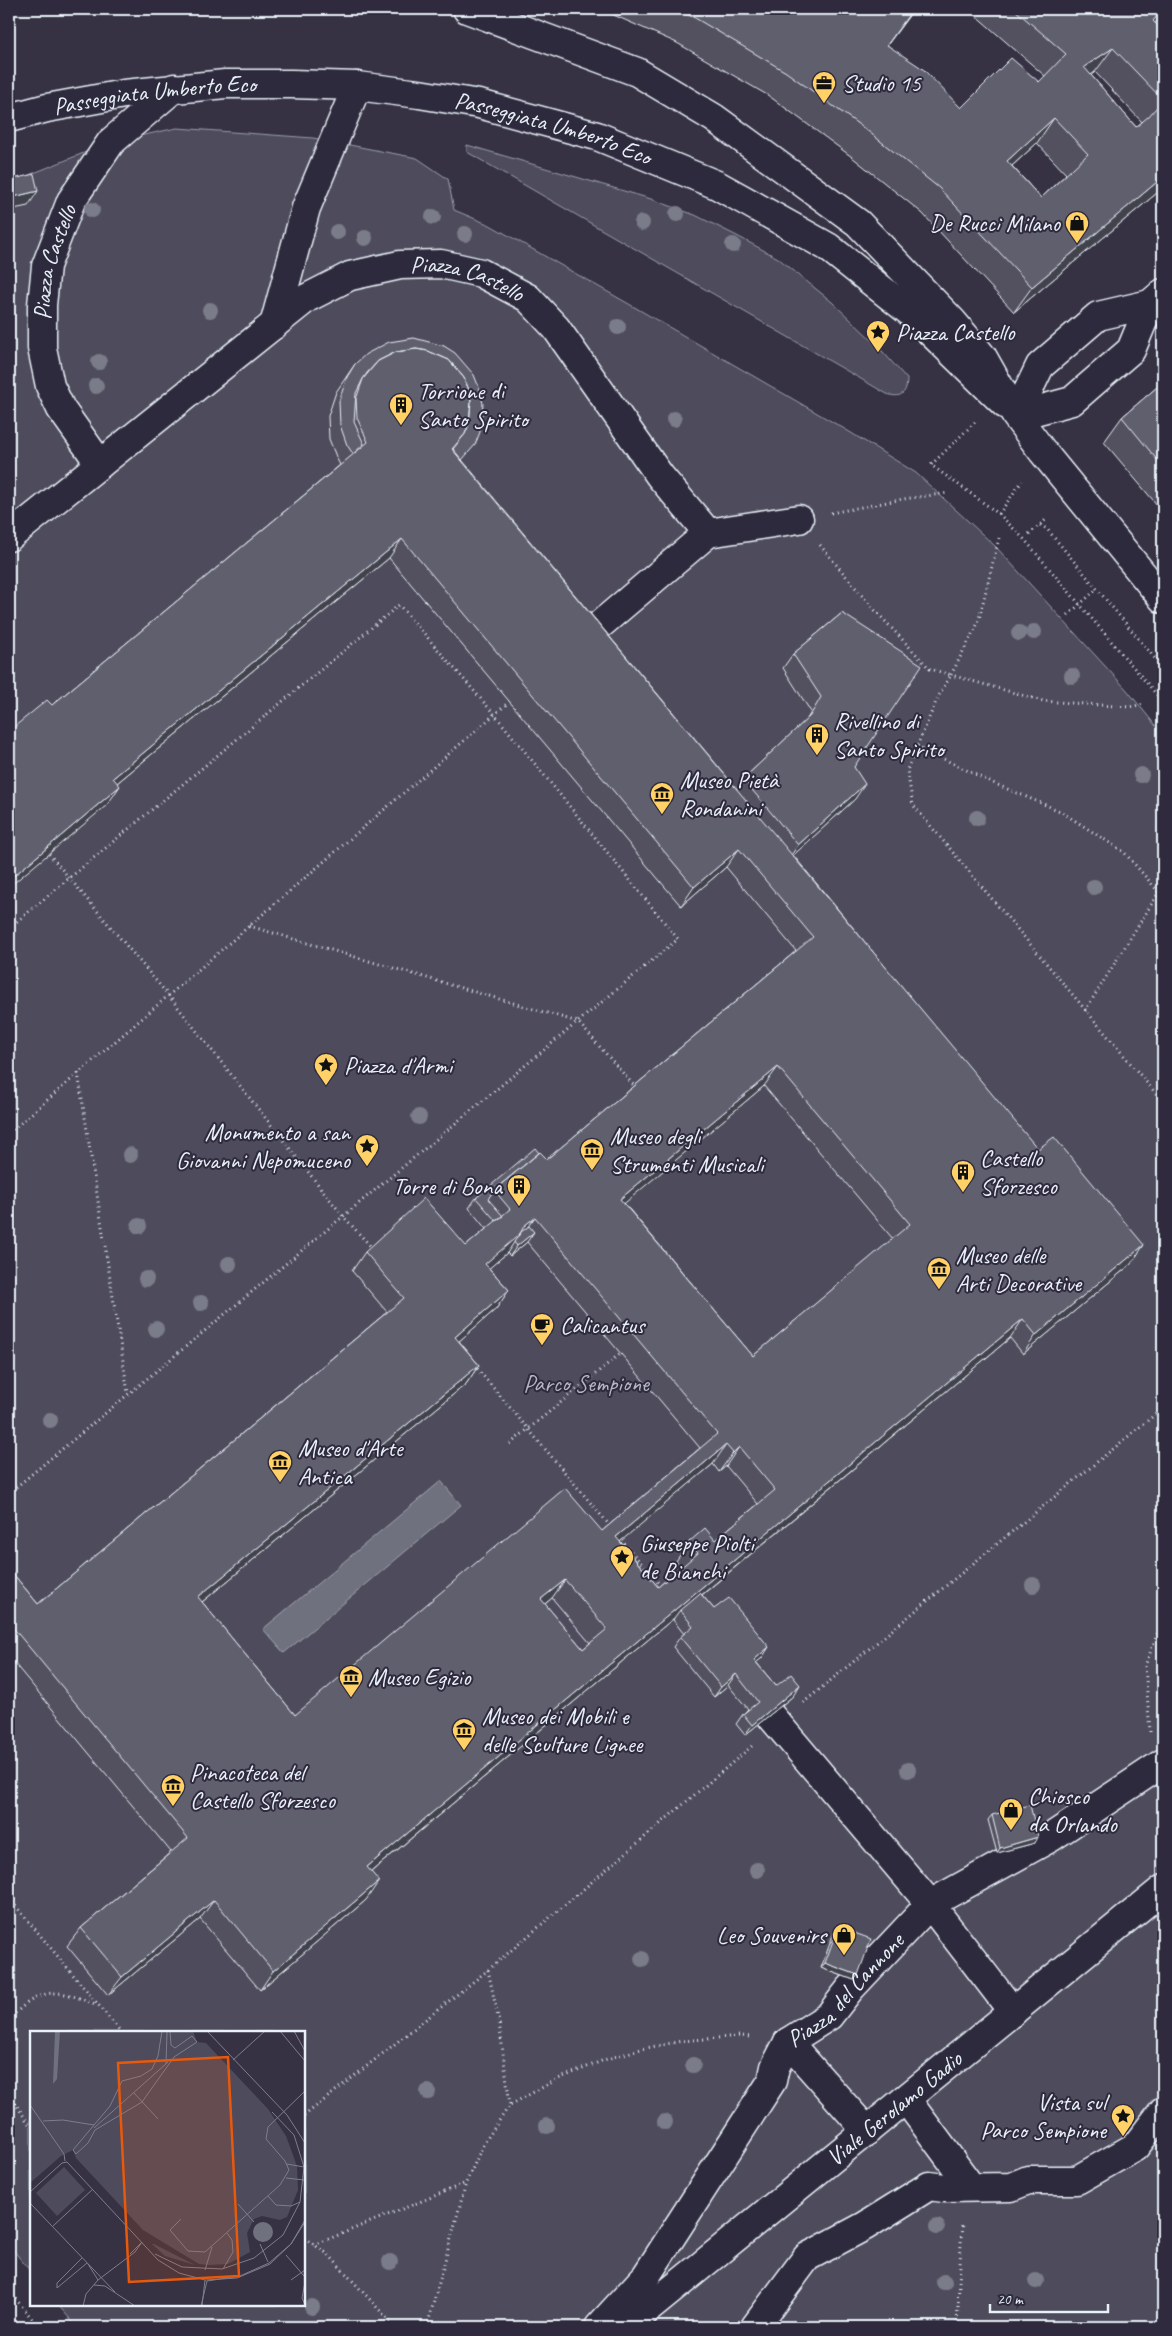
<svg xmlns="http://www.w3.org/2000/svg" width="1172" height="2336" viewBox="0 0 1172 2336" font-family="Caveat,sans-serif">
<style>
.green{fill:#4d4b5c;stroke:#9a9eaa}
.water{fill:#70717f;stroke:#a0a4af}
.lines{fill:none;stroke-linecap:round;stroke-linejoin:round}
.pedestrian-casing{stroke:#e8f1f8;stroke-width:31}
.minor-casing{stroke:#e8f1f8;stroke-width:31}
.path{stroke:#e8f1f8;stroke-width:3;stroke-dasharray:1 4;stroke-linecap:butt}
.pedestrian{stroke:#2f2a3d;stroke-width:28}
.minor{stroke:#2f2a3d;stroke-width:28}
.tree{fill:#7a7b89}
.wall{fill:#53515f;stroke:#e8f1f8;fill-rule:evenodd}
.shaded-wall{fill:#43424d;stroke:#e8f1f8}
.building{fill:#605e6e;stroke:#e8f1f8;fill-rule:evenodd}
.labels{text-anchor:middle;dominant-baseline:central;stroke-width:4;stroke-linejoin:round;paint-order:stroke}
.poi-label{font-size:24px;fill:#e8f1f8;stroke:#2f2a3d;text-anchor:start}
.street-label{font-size:24px;fill:#e8f1f8;stroke:#2f2a3d}
.park-label{font-size:24px;fill:#b2b7c1;stroke:#2f2a3d}
.inset-road{fill:none;stroke:#7d7e8c;stroke-width:1}
.view{fill:#e8590c;fill-opacity:0.15;stroke:#e8590c;stroke-width:2.5}
.inset-edge{fill:none;stroke:#e8f1f8;stroke-width:2.5}
</style>
<rect width="100%" height="100%" fill="#363244"/>
<filter id="ink" filterUnits="userSpaceOnUse"><feTurbulence type="fractalNoise" baseFrequency=".02" numOctaves="2"/><feDisplacementMap in="SourceGraphic" scale="10" xChannelSelector="R" yChannelSelector="G"/><feConvolveMatrix kernelMatrix="1 2 1 2 8 2 1 2 1" color-interpolation-filters="sRGB"/></filter>
<g filter="url(#ink)">
<path class="green" d="M177 128 313 138 417 158 448 179 454 210 490 225 636 308 848 431 916 473 996 547 1127 690 1163 735V2327H77L58 2305H304V2032H31V2272L9 2245V183L111 142Z
M467 145 651 199 695 215 737 236 778 258 832 302 875 343 907 379C907 393 901 399 887 394L467 152Z"/>
<path class="water" d="M441 1481 461 1505 284 1653 263 1629Z"/>
<g class="lines">
<g class="pedestrian-casing">
<g id="pedestrian">
<path id="s1" d="M9 118 47 108 124 94 225 84H291L357 86 419 94 479 104 597 136 717 185 828 247 910 312 1005 404"/>
<path d="M274 325 306 208 357 86"/>
<path id="s2" d="M100 464 61 409 50 386 42 348V305L46 266 71 201 111 142 174 88"/>
<path d="M708 533 799 519"/>
<path id="s3" d="M9 537 307 298 350 276 400 265 441 264 481 273 528 298 556 328 660 476 708 533"/>
<path d="M582 640 708 533"/>
<path d="M770 1715 930 1904 1013 2012"/>
<path d="M788 2042 867 2131"/>
<path d="M906 2099 971 2187"/>
<path id="s4" d="M599 2327 646 2276 772 2081 775 2067 788 2042 829 2016 850 1989 930 1904 1050 1838 1163 1763"/>
<path id="s5" d="M626 2327 1163 1889"/>
<path d="M755 2327 807 2257 865 2226 929 2186 944 2188 1011 2187 1028 2180H1077L1135 2147 1163 2111"/>
</g>
</g>
<g class="minor-casing">
<path id="minor" d="M467 9 637 72 714 118 858 223 953 322 982 356 1016 416 1043 452 1163 599
M1016 416 1040 366 1098 316 1150 304 1163 293
M1016 416 1072 401 1088 387 1131 350 1150 304"/>
</g>
<path class="path" d="M975 422 931 465 999 514 1024 539 1163 702
M831 513 903 499 949 493
M999 514 1022 481
M1040 525 1047 529 1163 668
M1029 534 1048 518
M999 538 978 623 951 675 1043 701 1129 707 1144 704
M820 545 870 605 930 669 951 675 938 697 907 770 913 805 1163 1102
M1068 615 1097 589
M917 746 993 783 1060 811 1124 852 1163 897
M49 854 169 996 343 1216 374 1250
M249 926 578 1022 636 1088
M9 928 399 605 495 715 678 939 9 1493
M1085 1011 1159 892
M78 1073 128 1393
M9 1133 509 702
M474 1365 611 1527
M510 1444 621 1353
M621 1540 662 1587
M803 1703 1163 1408
M1150 1732 1145 1666 1163 1619
M9 1898 121 2032
M488 1970 499 2022 510 2105
M9 2021C19 2007 38 1992 57 1993 69 1993 83 2000 95 2004
M9 2094 31 2127
M304 2116 488 1970 752 1746
M304 2238 328 2254 395 2327
M314 2245 466 2183
M9 2291 39 2327
M9 2316 18 2327
M427 2327 466 2183 484 2143 510 2105 556 2080 604 2060 641 2049 682 2041 740 2036 752 2037
M957 2327 962 2223"/>
<use href="#pedestrian" class="pedestrian"/>
<use href="#minor" class="minor"/>
</g>
<g class="tree">
<circle cx="92" cy="210" r="8"/>
<circle cx="677" cy="214" r="8"/>
<circle cx="433" cy="217" r="8"/>
<circle cx="642" cy="223" r="8"/>
<circle cx="337" cy="232" r="8"/>
<circle cx="465" cy="234" r="8"/>
<circle cx="365" cy="238" r="8"/>
<circle cx="733" cy="245" r="8"/>
<circle cx="210" cy="310" r="8"/>
<circle cx="618" cy="327" r="8"/>
<circle cx="99" cy="362" r="8"/>
<circle cx="96" cy="386" r="8"/>
<circle cx="674" cy="419" r="8"/>
<circle cx="1034" cy="632" r="8"/>
<circle cx="1019" cy="633" r="8"/>
<circle cx="1072" cy="676" r="8"/>
<circle cx="1141" cy="775" r="8"/>
<circle cx="977" cy="818" r="8"/>
<circle cx="1094" cy="887" r="8"/>
<circle cx="419" cy="1117" r="8"/>
<circle cx="130" cy="1155" r="8"/>
<circle cx="139" cy="1226" r="8"/>
<circle cx="229" cy="1264" r="8"/>
<circle cx="146" cy="1279" r="8"/>
<circle cx="201" cy="1303" r="8"/>
<circle cx="156" cy="1329" r="8"/>
<circle cx="50" cy="1420" r="8"/>
<circle cx="1033" cy="1585" r="8"/>
<circle cx="908" cy="1770" r="8"/>
<circle cx="757" cy="1870" r="8"/>
<circle cx="642" cy="1959" r="8"/>
<circle cx="693" cy="2065" r="8"/>
<circle cx="428" cy="2092" r="8"/>
<circle cx="665" cy="2122" r="8"/>
<circle cx="547" cy="2126" r="8"/>
<circle cx="937" cy="2227" r="8"/>
<circle cx="390" cy="2262" r="8"/>
<circle cx="1036" cy="2281" r="8"/>
<circle cx="944" cy="2282" r="8"/>
<circle cx="312" cy="2307" r="8"/>
</g>
<path class="wall" d="M600 9H914L887 45 961 108 1039 82 1045 76 974 14 977 9H1163L1155 23 1163 31V188L1014 312 922 213 852 157 769 96 677 43ZM1095 72 1142 122 1136 127 1091 75ZM1037 143 1066 174 1041 198 1012 166Z
M355 364 463 461 737 789 743 779 807 719 811 712 783 668 793 654 842 613 854 767 855 799 793 855 1131 1264 1023 1354 1010 1338 702 1595 714 1609 762 1658 756 1662 776 1686 793 1696 745 1735 736 1724 743 1714 748 1709 728 1685 714 1697 673 1647 680 1637 684 1634 673 1620 674 1618 371 1872 366 1900 260 1990 200 1919 108 1995 67 1946 81 1928 171 1852 9 1657V1569L38 1604 387 1312 352 1271 365 1252 466 1246 486 1229 469 1208 476 1198 539 1153 547 1159 796 951 726 867 681 906 389 558 117 783 107 805 52 705 340 465 337 459 329 439 328 416 336 392ZM764 1086 893 1239 753 1356 624 1203ZM527 1242 700 1448 602 1531 295 1715 202 1602 466 1384 479 1365 459 1341 496 1309 509 1290 489 1268 507 1253 510 1256ZM713 1464 719 1472 726 1466 758 1504 715 1540 689 1542 676 1561 681 1567 658 1587 620 1541ZM552 1598 590 1643 583 1649 545 1604Z
M1163 382V512L1104 442 1122 417Z
M992 1815 1035 1843 997 1853 988 1820Z
M838 1927 858 1975 854 1980 821 1968 834 1932Z"/>
<path class="shaded-wall" d="M913 9H914L869 70 887 45Z
M1163 9V14L1135 46 1153 21Z
M1113 48 1095 72 1067 92 1084 67Z
M1054 118 1037 143 990 186 1007 161Z
M1163 177V188L1014 312 1032 287Z
M38 191 28 206 9 210V198Z
M402 539 389 558 100 797 113 778Z
M865 784 855 799 788 860 798 845Z
M120 786 107 805 9 887V880Z
M739 849 726 867 681 906 694 887Z
M778 1067 764 1086 607 1218 620 1199Z
M535 1217 521 1236 515 1241 507 1253 472 1283 485 1264 524 1226Z
M534 1232 527 1242 510 1256 517 1246Z
M1144 1245 1131 1264 1023 1354 1036 1335Z
M509 1290 496 1309 442 1356 455 1337Z
M1023 1319 1010 1338 681 1612 680 1610 674 1618 354 1886 367 1867Z
M479 1365 466 1384 185 1616 198 1597Z
M726 1445 713 1464 603 1556 616 1537Z
M739 1447 726 1466 719 1472 733 1453Z
M565 1580 552 1598 528 1618 541 1599Z
M769 1647 762 1658 747 1670 754 1660Z
M736 1674 728 1685 714 1697 721 1687Z
M800 1685 793 1696 745 1735 752 1725Z
M1038 1837 1035 1843 997 1853 1000 1848Z
M379 1881 366 1900 260 1990 273 1971Z
M214 1900 200 1919 108 1995 122 1977Z
M825 1963 858 1975 854 1980 821 1968Z"/>
<path class="building" d="M674 9H913L887 45 923 69 961 108 1011 58 1039 82 1066 54 1014 9H1163L1153 21 1163 31V177L1032 287 939 188 869 132 786 72 695 18ZM1113 48 1163 100 1149 116 1136 127 1084 67ZM1054 118 1088 154 1041 198 1007 161Z
M34 174 38 191 9 198V180Z
M414 338 444 346 455 353 474 375 480 390 483 404 480 432 475 445 462 460 453 449 465 434 469 424 471 401 469 390 464 378 449 360 428 351 416 349 396 352 378 361 367 373 363 379 356 393 354 422 364 444 353 454 347 445 340 425 339 401 347 377 355 364 366 354 389 342Z
M416 349 428 351 449 360 464 378 469 390 471 401 469 424 465 434 452 449 1038 1149 1054 1137 1144 1245 1036 1335 1023 1319 367 1867 379 1881 273 1971 214 1900 122 1977 81 1928 188 1838 9 1623V1569L38 1604 404 1298 365 1252 424 1198 466 1246 510 1209 494 1190 540 1152 547 1159 813 937 739 849 694 887 402 539 113 778 120 786 9 880V731L47 700 52 705 368 442 357 418 356 399 363 379 378 361 396 352ZM778 1067 910 1224 753 1356 620 1199ZM535 1217 717 1434 602 1531 565 1488 295 1715 198 1597 479 1365 455 1337 509 1290 485 1264 520 1234 524 1226ZM726 1445 733 1453 739 1447 775 1490 715 1540 705 1528 689 1542 698 1553 658 1587 616 1537ZM565 1580 607 1629 583 1649 541 1599Z
M1163 382V467L1122 417Z
M842 613 922 665 854 767 865 784 798 845 743 779 810 716 821 697 793 654Z
M535 1148 539 1153 494 1190 488 1199 503 1216 496 1221 476 1198Z
M529 1226 534 1232 517 1246 514 1242 521 1232Z
M700 1593 714 1609 729 1598 769 1647 754 1660 776 1686 791 1674 800 1685 752 1725 743 1714 758 1702 736 1674 721 1687 680 1637 693 1626 680 1610Z
M1030 1805 1038 1837 1000 1848 992 1815Z
M838 1927 871 1939 858 1975 825 1963Z"/>
</g>
<defs>
<g id="office-pin" transform="scale(1.25)"><path d="M0 17L-7.5 6A9.5 9.5 0 1 1 7.5 6Z" fill="#ffd166" stroke="#2f2a3d"/><path d="M-6-3h4V-5.5h4V-3h4V5H-6ZM-1-4.5V-3h2v-1.5ZM-6 0V1H6V0Z" fill="#111"/></g>
<g id="shop-pin" transform="scale(1.25)"><path d="M0 17L-7.5 6A9.5 9.5 0 1 1 7.5 6Z" fill="#ffd166" stroke="#2f2a3d"/><path d="M-5-2.5h2.3a2.7 3.5 0 0 1 5.4 0H5L5.5 6h-11ZM-1.5-2.5h3a1.5 2.3 0 0 0-3 0Z" fill="#111"/></g>
<g id="sight-pin" transform="scale(1.25)"><path d="M0 17L-7.5 6A9.5 9.5 0 1 1 7.5 6Z" fill="#ffd166" stroke="#2f2a3d"/><path d="M0-6L1.8-2.2L6-1.7L2.9 1.2L3.7 5.4L0 3.3L-3.7 5.4L-2.9 1.2L-6-1.7L-1.8-2.2Z" fill="#111"/></g>
<g id="building-pin" transform="scale(1.25)"><path d="M0 17L-7.5 6A9.5 9.5 0 1 1 7.5 6Z" fill="#ffd166" stroke="#2f2a3d"/><path d="M-4-6H4V6H1V3H-1V6H-4ZM-2.5-4.3h1.7v1.8h-1.7ZM.8-4.3h1.7v1.8H.8ZM-2.5-1h1.7V.8h-1.7ZM.8-1h1.7V.8H.8Z" fill="#111"/></g>
<g id="museum-pin" transform="scale(1.25)"><path d="M0 17L-7.5 6A9.5 9.5 0 1 1 7.5 6Z" fill="#ffd166" stroke="#2f2a3d"/><path d="M0-6L6-3V-2H-6V-3ZM-5-1h2V3h-2ZM-1-1h2V3h-2ZM3-1h2V3H3ZM-6 4H6V6H-6Z" fill="#111"/></g>
<g id="cafe-pin" transform="scale(1.25)"><path d="M0 17L-7.5 6A9.5 9.5 0 1 1 7.5 6Z" fill="#ffd166" stroke="#2f2a3d"/><path d="M-5.5-4.5H6V0H3Q3 3.5 0 3.5H-2.5Q-5.5 3.5-5.5 0ZM3-3.2v2h1.7v-2ZM-6 4.5H4V6H-6Z" fill="#111"/></g>
</defs>
<g fill-rule="evenodd">
<use href="#office-pin" x="824" y="83"/>
<use href="#shop-pin" x="1077" y="223"/>
<use href="#sight-pin" x="878" y="332"/>
<use href="#building-pin" x="401" y="405"/>
<use href="#building-pin" x="817" y="735"/>
<use href="#museum-pin" x="662" y="794"/>
<use href="#sight-pin" x="326" y="1065"/>
<use href="#sight-pin" x="367" y="1146"/>
<use href="#museum-pin" x="592" y="1150"/>
<use href="#building-pin" x="963" y="1172"/>
<use href="#building-pin" x="519" y="1186"/>
<use href="#museum-pin" x="939" y="1269"/>
<use href="#cafe-pin" x="542" y="1325"/>
<use href="#museum-pin" x="280" y="1462"/>
<use href="#sight-pin" x="622" y="1557"/>
<use href="#museum-pin" x="351" y="1677"/>
<use href="#museum-pin" x="464" y="1730"/>
<use href="#museum-pin" x="173" y="1786"/>
<use href="#shop-pin" x="1011" y="1810"/>
<use href="#shop-pin" x="844" y="1935"/>
<use href="#sight-pin" x="1123" y="2116"/>
</g>
<g class="labels">
<g class="poi-label">
<text x="842" y="83">Studio 15</text>
<text x="1060" y="223" text-anchor="end">De Rucci Milano</text>
<text x="896" y="332">Piazza Castello</text>
<text x="418" y="391">Torrione di<tspan x="418" dy="28">Santo Spirito</tspan></text>
<text x="834" y="721">Rivellino di<tspan x="834" dy="28">Santo Spirito</tspan></text>
<text x="680" y="780">Museo Pietà<tspan x="680" dy="28">Rondanini</tspan></text>
<text x="344" y="1065">Piazza d'Armi</text>
<text x="350" y="1132" text-anchor="end">Monumento a san<tspan x="350" dy="28">Giovanni Nepomuceno</tspan></text>
<text x="610" y="1136">Museo degli<tspan x="610" dy="28">Strumenti Musicali</tspan></text>
<text x="980" y="1158">Castello<tspan x="980" dy="28">Sforzesco</tspan></text>
<text x="502" y="1186" text-anchor="end">Torre di Bona</text>
<text x="956" y="1255">Museo delle<tspan x="956" dy="28">Arti Decorative</tspan></text>
<text x="560" y="1325">Calicantus</text>
<text x="298" y="1448">Museo d'Arte<tspan x="298" dy="28">Antica</tspan></text>
<text x="640" y="1543">Giuseppe Piolti<tspan x="640" dy="28">de Bianchi</tspan></text>
<text x="368" y="1677">Museo Egizio</text>
<text x="482" y="1716">Museo dei Mobili e<tspan x="482" dy="28">delle Sculture Lignee</tspan></text>
<text x="190" y="1772">Pinacoteca del<tspan x="190" dy="28">Castello Sforzesco</tspan></text>
<text x="1028" y="1796">Chiosco<tspan x="1028" dy="28">da Orlando</tspan></text>
<text x="826" y="1935" text-anchor="end">Leo Souvenirs</text>
<text x="1106" y="2102" text-anchor="end">Vista sul<tspan x="1106" dy="28">Parco Sempione</tspan></text>
</g>
<g class="street-label">
<text stroke="none"><textPath href="#s1" startOffset="148">Passeggiata Umberto Eco</textPath></text>
<text stroke="none"><textPath href="#s1" startOffset="552">Passeggiata Umberto Eco</textPath></text>
<text stroke="none"><textPath href="#s2" startOffset="219">Piazza Castello</textPath></text>
<text stroke="none"><textPath href="#s3" startOffset="551">Piazza Castello</textPath></text>
<text stroke="none"><textPath href="#s4" startOffset="422">Piazza del Cannone</textPath></text>
<text stroke="none"><textPath href="#s5" startOffset="346">Viale Gerolamo Gadio</textPath></text>
</g>
<g class="park-label">
<text x="586" y="1383">Parco Sempione</text>
</g>
</g>
<g transform="translate(30 2031)">
<rect width="275" height="275" fill="#363244"/>
<path d="M0 0H163L167 11 176 12 238 78 256 105 267 135 268 159 257 186 250 189 232 185 224 188 217 202 220 221 198 233 179 234 169 233 113 199 46 127 43 119 31 125 0 152ZM34 136 55 159 27 185 6 162ZM122 213H124L165 234 135 225Z" fill="#4d4b5c"/>
<path d="M25 0H30L27 48 23 53ZM223 201a10 10 0 1 1 20 0a10 10 0 1 1-20 0Z" fill="#70717f"/>
<path class="inset-road" d="M132 0 128 25 122 38 111 45 92 50 80 75 43 119 46 123 58 112 65 99 112 71 144 26 167 11 162 5 145 17 141 14 140 0M177 0 257 84 275 112M250 0 275 30M264 0 275 20M203 29 235 0M136 33 137 1M104 62 128 88M0 74 34 123 35 130M13 90 33 89 64 94M64 97 138 31M257 133 274 136M256 147 274 149M0 161 32 132 37 131 128 229 149 242 175 249 207 247 240 233 261 213 275 191M238 165 246 174 261 175 270 171M0 172 85 261M208 173 224 191M23 195 63 158M140 199 158 220 175 221 250 154 259 139 255 130 236 108 238 96 275 60M140 199 151 188M230 213 238 231M100 223 112 211M125 223 152 236 192 238 224 227 253 204 270 171 274 136 264 104 242 81M256 224 274 245M52 227 27 252V257L57 232M58 233 68 249M193 238 203 221 202 209 197 202M175 239 182 216M261 249 275 239M275 251 272 267 275 274M64 254 75 255 105 275M46 275H101M53 275 56 263 68 249 105 221 112 211M171 275 177 250 210 245 239 232 261 213 275 189M172 275 175 249"/>
<path class="view" d="M198 26 209 245 99 251 88 32Z"/>
<rect width="275" height="275" class="inset-edge"/>
</g>
<rect width="1172" height="2336" fill="none" stroke="#2f2a3d" stroke-width="30"/>
<rect x="15" y="15" width="1142" height="2306" fill="none" stroke="#e8f1f8" stroke-width="2" filter="url(#ink)"/>
<path d="M990 2304v8h118v-8" fill="none" stroke="#e8f1f8" stroke-width="2.5"/>
<text x="997" y="2304" font-size="15" fill="#e8f1f8" stroke="#2f2a3d" stroke-width="4" paint-order="stroke">20 m</text>
</svg>
